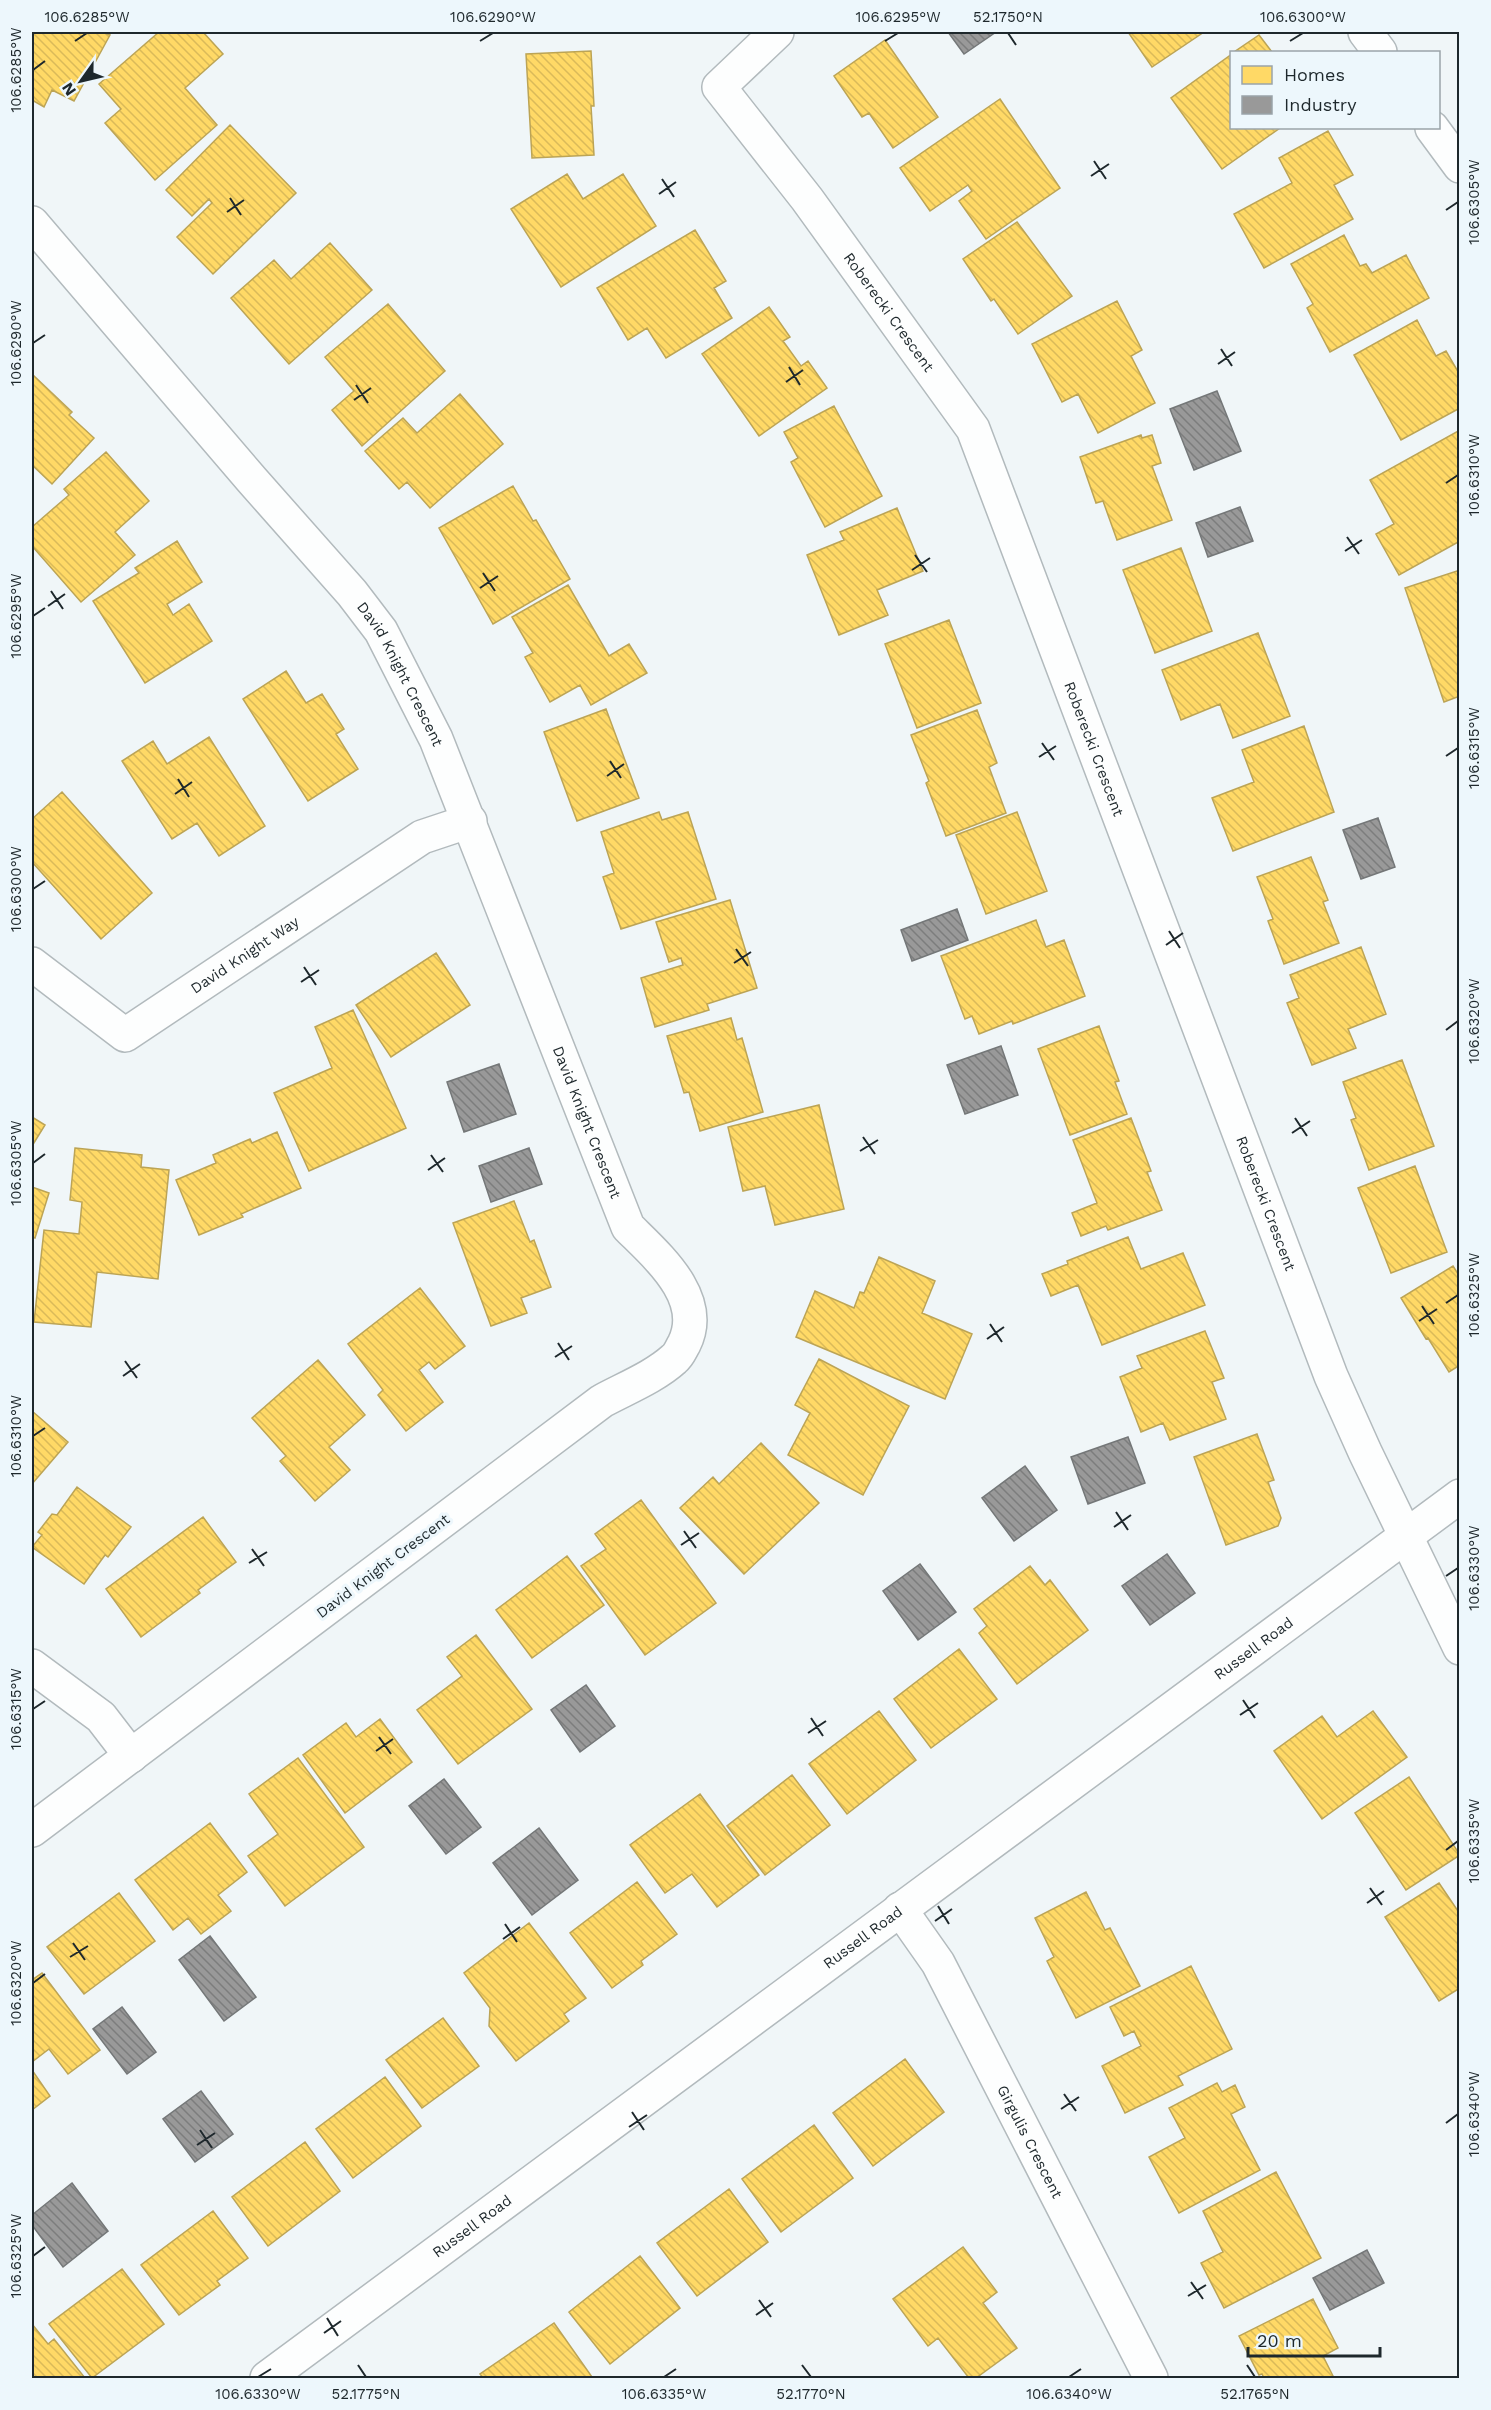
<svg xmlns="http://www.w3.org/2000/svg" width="1491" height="2410" viewBox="0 0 1491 2410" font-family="'Work Sans',sans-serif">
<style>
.homes{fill:url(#homes-back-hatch);stroke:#bca455;stroke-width:1.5}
.industry{fill:url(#industry-back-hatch);stroke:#747778;stroke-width:1.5}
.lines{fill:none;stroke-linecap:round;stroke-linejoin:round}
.minor-casing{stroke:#b2babd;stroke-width:36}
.minor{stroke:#fdfefe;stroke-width:33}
.ticks{fill:none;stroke:#1e282c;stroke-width:2}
.labels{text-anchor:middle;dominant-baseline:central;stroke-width:6;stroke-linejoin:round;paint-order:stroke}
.street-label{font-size:15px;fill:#1e282c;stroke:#edf7fc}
.neatline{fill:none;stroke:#1e282c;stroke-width:2}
.ticks-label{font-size:15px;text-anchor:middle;fill:#1e282c}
</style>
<defs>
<pattern id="homes-back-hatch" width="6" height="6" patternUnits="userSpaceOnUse" patternTransform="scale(1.5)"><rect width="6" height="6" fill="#ffd966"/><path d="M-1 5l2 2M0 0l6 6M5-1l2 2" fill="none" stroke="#daba59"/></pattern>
<pattern id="industry-back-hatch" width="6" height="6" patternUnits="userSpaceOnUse" patternTransform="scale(1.5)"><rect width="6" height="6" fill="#999"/><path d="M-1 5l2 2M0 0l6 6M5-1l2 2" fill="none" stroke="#7c7d7d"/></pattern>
</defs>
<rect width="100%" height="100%" fill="#f0f6f8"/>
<path class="homes" d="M32 32H102L110 35 74 101 52 90 44 107 32 100Z
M159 32H203L223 54 185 88 217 125 155 180 105 123 121 109 99 84Z
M1128 32H1204L1152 67Z
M1259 35 1272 52H1234Z
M885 40 938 117 893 148 869 113 862 117 834 76Z
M591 51 594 106H591L594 155 532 158 526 54Z
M1232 54V128H1280L1222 169 1171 98Z
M1000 99 1060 188 986 239 959 201 972 191 968 185 930 211 900 168Z
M230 125 296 193 213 274 177 237 212 203 209 199 192 216 166 190Z
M1328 131 1353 175 1334 185 1353 219 1264 268 1234 214 1292 183 1279 158Z
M567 174 583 199 623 174 656 226 561 287 511 209Z
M1017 222 1072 296 1018 334 994 299 991 301 963 259Z
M695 230 726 281 714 288 732 318 666 358 647 328 628 340 597 288Z
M1344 235 1360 266 1366 264 1372 273 1406 255 1429 298 1330 352 1307 308 1313 304 1291 264Z
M330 243 372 290 289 364 231 298 274 260 291 279Z
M1117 301 1142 350 1131 356 1155 403 1098 433 1078 394 1062 402 1032 344Z
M388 304 445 371 362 446 332 410 354 391 325 357Z
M769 307 790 337 783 341 801 366 808 361 827 388 759 436 702 354Z
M1417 320 1436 356 1446 351 1460 375V408L1401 440 1354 355Z
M32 374 72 412 69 415 94 438 52 484 32 465Z
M460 394 503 444 430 508 407 482 399 489 365 451 403 418 417 433Z
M834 406 882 496 825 527 791 462 798 458 784 432Z
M1460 430V541L1399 575 1376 534 1394 524 1370 480Z
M1141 435 1142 438 1152 435 1161 463 1152 466 1172 520 1117 540 1103 501 1096 503 1080 457Z
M106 452 149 501 115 532 135 555 81 602 32 546V527L69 495 64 489Z
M513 486 533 521 536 520 570 579 493 624 439 528Z
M897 508 923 571 877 590 888 615 839 635 807 555 844 540 840 532Z
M177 541 202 582 167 604 173 615 189 604 212 641 145 683 93 601 139 573 135 568Z
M1181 548 1212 631 1155 653 1123 570Z
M1460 570V696L1444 702 1405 588Z
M568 585 609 656 629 644 647 673 591 705 580 685 550 702 525 657 533 653 512 617Z
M949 620 981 703 917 728 885 644Z
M1258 633 1290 716 1233 738 1220 704 1181 720 1162 670Z
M286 671 306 703 322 694 344 729 336 734 358 769 308 801 243 699Z
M606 709 639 798 577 821 544 732Z
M977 710 997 763 989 767 1006 813 946 836 926 783 929 781 911 735Z
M1304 726 1334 812 1233 851 1212 798 1254 782 1242 750Z
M209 737 265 826 219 856 197 823 172 839 122 761 153 741 167 764Z
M62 792 152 893 101 939 32 862V819Z
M659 812 662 820 688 812 716 899 621 929 603 877 614 873 601 832Z
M1017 812 1047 891 986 914 956 835Z
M1311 857 1328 900 1323 902 1339 943 1284 964 1268 921 1273 919 1257 877Z
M730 900 757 988 707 1004 709 1010 655 1027 641 978 683 965 681 958 669 962 656 922Z
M1036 920 1046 947 1064 940 1085 996 1013 1024 1012 1021 979 1034 972 1016 965 1019 941 956Z
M1361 947 1386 1014 1348 1029 1356 1048 1312 1065 1287 1003 1299 998 1290 975Z
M436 953 470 1005 391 1057 356 1005Z
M353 1010 406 1128 309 1171 274 1093 332 1068 315 1027Z
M731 1018 737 1040 742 1038 763 1112 700 1131 689 1092 684 1093 667 1036Z
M1099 1026 1119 1081 1115 1082 1127 1114 1070 1135 1038 1049Z
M1402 1060 1434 1146 1369 1170 1351 1120 1356 1118 1343 1082Z
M819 1105 844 1209 775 1225 765 1186 743 1191 728 1127Z
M32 1117 45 1125 32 1146Z
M1131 1118 1151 1171 1147 1172 1162 1210 1108 1230 1106 1226 1081 1236 1072 1213 1097 1203 1073 1140Z
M277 1132 301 1188 241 1214 243 1217 199 1235 176 1180 216 1163 213 1155 250 1139 252 1143Z
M75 1148 142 1155 141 1167 169 1170 158 1279 97 1272 91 1327 34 1322 44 1230 79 1234 82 1202 70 1200Z
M1415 1166 1447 1252 1391 1273 1358 1188Z
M32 1187 49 1193 35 1238 32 1237Z
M514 1201 530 1242 534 1240 551 1287 521 1298 527 1313 491 1326 453 1223Z
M1128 1237 1141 1269 1183 1253 1205 1305 1102 1345 1078 1285 1051 1296 1042 1274 1068 1264 1067 1261Z
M879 1257 935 1281 922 1313 972 1334 945 1399 796 1337 815 1291 854 1308 860 1292 864 1293Z
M1453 1266 1460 1277V1365L1449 1372 1428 1338 1426 1339 1401 1298Z
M420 1288 465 1346 435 1369 429 1362 419 1370 443 1402 406 1431 378 1395 383 1390 348 1344Z
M1205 1331 1224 1378 1212 1382 1226 1419 1170 1440 1163 1423 1141 1432 1120 1377 1142 1368 1137 1356Z
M819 1359 909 1406 863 1495 788 1455 810 1413 795 1405Z
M318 1360 365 1415 329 1447 350 1470 315 1501 280 1461 286 1456 252 1418Z
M32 1411 68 1442 32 1484Z
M1257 1434 1274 1480 1268 1482 1281 1518 1278 1526 1226 1545 1194 1457Z
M761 1443 819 1503 744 1574 680 1508 713 1477 719 1484Z
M77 1487 131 1527 108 1557 105 1555 84 1584 32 1547 42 1535 38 1532 52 1514 57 1515Z
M641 1500 716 1603 645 1655 581 1566 606 1549 595 1534Z
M203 1517 236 1562 198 1590 200 1593 141 1637 106 1589Z
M567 1556 604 1605 532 1658 496 1610Z
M1030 1566 1045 1585 1050 1580 1088 1630 1017 1684 979 1633 987 1626 974 1609Z
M476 1635 532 1709 458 1764 417 1710 462 1676 447 1657Z
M959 1649 997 1699 931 1748 894 1699Z
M879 1711 916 1760 847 1814 809 1764Z
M1373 1711 1407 1757 1322 1819 1274 1751 1322 1716 1337 1737Z
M380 1719 412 1762 345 1813 303 1755 346 1723 356 1737Z
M298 1758 364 1847 285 1906 248 1856 278 1834 249 1794Z
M792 1775 830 1825 765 1875 727 1826Z
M1409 1777 1460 1855 1406 1890 1355 1813Z
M700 1794 759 1875 717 1907 692 1874 665 1893 630 1845Z
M210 1823 247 1872 218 1895 231 1911 201 1934 188 1918 173 1930 135 1880Z
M637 1882 677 1934 641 1961 643 1965 612 1988 570 1933Z
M1439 1883 1460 1914V1988L1439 2001 1385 1917Z
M1086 1892 1105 1930 1110 1928 1140 1986 1076 2018 1047 1961 1054 1957 1035 1918Z
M119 1893 155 1941 84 1994 47 1947Z
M529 1923 586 1998 564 2014 569 2021 516 2061 489 2026 490 2008 464 1973Z
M1191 1966 1232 2049 1178 2076 1183 2085 1125 2113 1102 2066 1141 2046 1134 2031 1124 2036 1110 2007Z
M42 1973 100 2050 68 2074 49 2049 32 2062V1980Z
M443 2018 479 2066 422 2108 386 2060Z
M905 2059 944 2112 873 2166 833 2113Z
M32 2070 50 2096 32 2110Z
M385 2077 421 2126 353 2178 316 2129Z
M1217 2083 1222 2092 1235 2085 1245 2107 1231 2114 1260 2170 1179 2213 1149 2157 1185 2138 1169 2108Z
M814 2125 853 2178 781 2232 742 2179Z
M305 2142 340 2191 268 2246 232 2197Z
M1276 2172 1321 2258 1224 2308 1201 2263 1223 2252 1203 2211Z
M729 2189 768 2242 697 2296 657 2243Z
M213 2211 248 2258 217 2281 220 2285 179 2315 141 2265Z
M963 2247 997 2292 983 2303 1017 2348 976 2378H969L938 2338 928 2346 893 2299Z
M640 2256 680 2308 610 2364 569 2312Z
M122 2269 164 2324 92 2378 49 2324Z
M1313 2299 1338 2348 1323 2356 1334 2378H1264L1262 2374 1259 2375 1239 2336Z
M554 2323 592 2377 483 2378 480 2374Z
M32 2324 48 2344 54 2339 85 2378H32Z"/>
<path class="industry" d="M948 32H996L964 54Z
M1217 391 1241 451 1194 470 1170 409Z
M1240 507 1253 541 1208 557 1196 523Z
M1378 818 1395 867 1361 879 1343 830Z
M957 909 968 940 912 961 901 930Z
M1001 1046 1018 1095 965 1114 947 1065Z
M499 1064 516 1114 464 1132 447 1082Z
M529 1148 542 1184 491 1202 479 1166Z
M1128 1437 1145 1483 1088 1504 1071 1457Z
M1025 1466 1057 1510 1014 1541 982 1498Z
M1167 1554 1195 1593 1150 1625 1122 1586Z
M920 1564 956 1612 918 1640 883 1591Z
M586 1685 615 1726 580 1752 551 1710Z
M444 1779 481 1827 446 1854 409 1806Z
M539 1828 578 1880 532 1915 493 1863Z
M210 1936 256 1997 224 2021 179 1960Z
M122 2007 156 2052 127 2074 93 2029Z
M201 2091 233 2134 195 2162 163 2119Z
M72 2183 108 2231 63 2267 32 2225V2215Z
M1367 2250 1384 2283 1330 2310 1313 2278Z"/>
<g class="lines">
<g class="minor-casing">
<g id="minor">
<path id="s1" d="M777 32 719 87 807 199 973 429 1331 1376 1365 1452 1460 1648"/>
<path d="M1365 32 1380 52"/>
<path d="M1432 128 1460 166"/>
<path id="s2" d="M32 223 252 480 352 593 381 631 436 739 628 1227C657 1256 707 1298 684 1344 681 1349 679 1355 674 1359 654 1377 626 1388 602 1401L32 1830"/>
<path id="s3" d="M32 964 125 1035 422 837 470 821"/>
<path d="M32 1666 101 1717 131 1756"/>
<path id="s4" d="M900 1909 938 1963 1151 2378"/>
<path id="s5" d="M267 2378 1460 1496"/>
</g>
</g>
<use href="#minor" class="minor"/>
</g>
<path class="ticks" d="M1008 33 1016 45M75 41 87 33M480 41 493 33M885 41 898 33M1290 41 1303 33M33 70 45 61M1094 161 1106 179M1091 176 1109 164M662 179 674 197M659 194 676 182M230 198 241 215M1446 210 1458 202M227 212 244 200M33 343 45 335M1221 349 1232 366M1218 364 1235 352M789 367 800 385M786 382 803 370M356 385 368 403M354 400 371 388M1446 483 1458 475M1347 537 1359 554M1345 551 1362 540M915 555 927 572M912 570 930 558M483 573 495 591M480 588 498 576M51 591 63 609M48 606 65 594M33 616 45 608M1042 743 1054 760M1446 756 1458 748M1039 757 1056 746M610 761 621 778M607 776 624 764M178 779 189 797M175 794 192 782M33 889 45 881M1169 931 1180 948M1166 945 1183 933M736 949 748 966M734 963 751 952M304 967 316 985M301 982 319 970M1446 1030 1458 1021M1295 1118 1307 1136M1292 1133 1310 1121M863 1137 875 1154M860 1151 878 1140M431 1155 443 1172M33 1163 45 1154M428 1170 445 1158M1446 1303 1458 1295M1422 1306 1434 1324M1419 1321 1437 1309M990 1324 1002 1342M987 1339 1004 1327M558 1343 569 1360M555 1357 572 1346M125 1361 137 1378M123 1376 140 1364M33 1436 45 1428M1116 1512 1128 1530M1114 1527 1131 1515M684 1531 696 1548M681 1545 699 1533M252 1549 264 1566M249 1563 267 1552M1446 1576 1458 1568M1243 1700 1255 1718M33 1709 45 1701M1240 1715 1258 1703M811 1718 823 1736M808 1733 826 1721M379 1737 391 1754M376 1751 393 1739M1446 1850 1458 1841M1370 1888 1382 1905M1367 1903 1384 1891M938 1906 949 1924M935 1921 952 1909M505 1924 517 1942M503 1939 520 1927M73 1943 85 1960M70 1957 88 1946M33 1983 45 1974M1064 2094 1076 2111M1061 2109 1079 2097M632 2112 644 2130M1446 2123 1458 2114M629 2127 647 2115M200 2130 212 2148M197 2145 215 2133M33 2256 45 2247M1191 2282 1203 2299M1188 2296 1206 2285M759 2300 771 2317M756 2315 773 2303M327 2318 338 2336M324 2333 341 2321M358 2365 366 2377M802 2365 811 2377M1247 2365 1255 2377M258 2377 271 2369M664 2377 676 2369M1069 2377 1081 2369"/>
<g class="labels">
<g class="street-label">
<text stroke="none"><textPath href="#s1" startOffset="362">Roberecki Crescent</textPath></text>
<text stroke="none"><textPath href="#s2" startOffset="584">David Knight Crescent</textPath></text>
<text stroke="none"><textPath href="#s1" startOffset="848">Roberecki Crescent</textPath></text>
<text stroke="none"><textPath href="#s3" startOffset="261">David Knight Way</textPath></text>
<text stroke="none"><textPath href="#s2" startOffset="1070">David Knight Crescent</textPath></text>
<text stroke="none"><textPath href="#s1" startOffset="1334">Roberecki Crescent</textPath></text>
<text transform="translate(383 1566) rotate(-37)">David Knight Crescent</text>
<text stroke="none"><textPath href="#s5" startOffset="1227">Russell Road</textPath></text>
<text stroke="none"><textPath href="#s5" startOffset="741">Russell Road</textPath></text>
<text stroke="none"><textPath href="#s4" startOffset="267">Girgulis Crescent</textPath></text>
<text stroke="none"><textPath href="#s5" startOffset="255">Russell Road</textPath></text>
</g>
</g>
<rect width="1491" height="2410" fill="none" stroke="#edf7fc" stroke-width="66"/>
<rect x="1230" y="51" width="210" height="78" fill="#edf7fc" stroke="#9aa4a9" stroke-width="1.5"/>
<rect x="1242" y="66" width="30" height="18" fill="#ffd966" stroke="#9aa4a9" stroke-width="1.5"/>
<text x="1284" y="81" font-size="18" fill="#1e282c">Homes</text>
<rect x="1242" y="96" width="30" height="18" fill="#999999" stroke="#9aa4a9" stroke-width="1.5"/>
<text x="1284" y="111" font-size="18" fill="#1e282c">Industry</text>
<g transform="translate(81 81) rotate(236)" stroke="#edf7fc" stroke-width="4.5" paint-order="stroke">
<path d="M0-4.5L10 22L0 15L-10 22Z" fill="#1e282c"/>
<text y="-9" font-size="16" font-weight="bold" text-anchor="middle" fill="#1e282c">N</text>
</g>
<path d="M1248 2347v9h132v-9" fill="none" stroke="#1e282c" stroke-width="3"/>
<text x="1257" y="2347" font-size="18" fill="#1e282c" stroke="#edf7fc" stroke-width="4.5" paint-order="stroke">20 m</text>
<rect x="33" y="33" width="1425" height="2344" class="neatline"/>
<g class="ticks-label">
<text x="87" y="22">106.6285°W</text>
<text x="493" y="22">106.6290°W</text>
<text x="898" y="22">106.6295°W</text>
<text x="1008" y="22">52.1750°N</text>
<text x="1303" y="22">106.6300°W</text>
<text transform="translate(16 70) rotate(-90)" y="5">106.6285°W</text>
<text transform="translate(1474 202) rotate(-90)" y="5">106.6305°W</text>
<text transform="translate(16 343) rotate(-90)" y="5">106.6290°W</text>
<text transform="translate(1474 475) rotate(-90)" y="5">106.6310°W</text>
<text transform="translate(16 616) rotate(-90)" y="5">106.6295°W</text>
<text transform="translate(1474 748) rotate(-90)" y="5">106.6315°W</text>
<text transform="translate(16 889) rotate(-90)" y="5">106.6300°W</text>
<text transform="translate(1474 1021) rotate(-90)" y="5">106.6320°W</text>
<text transform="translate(16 1163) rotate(-90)" y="5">106.6305°W</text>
<text transform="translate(1474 1295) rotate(-90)" y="5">106.6325°W</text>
<text transform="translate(16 1436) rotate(-90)" y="5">106.6310°W</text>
<text transform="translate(1474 1568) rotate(-90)" y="5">106.6330°W</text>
<text transform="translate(16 1709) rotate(-90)" y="5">106.6315°W</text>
<text transform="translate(1474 1841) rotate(-90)" y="5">106.6335°W</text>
<text transform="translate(16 1983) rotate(-90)" y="5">106.6320°W</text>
<text transform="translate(1474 2114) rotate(-90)" y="5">106.6340°W</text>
<text transform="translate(16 2256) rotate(-90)" y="5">106.6325°W</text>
<text x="258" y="2399">106.6330°W</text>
<text x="366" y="2399">52.1775°N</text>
<text x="664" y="2399">106.6335°W</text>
<text x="811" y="2399">52.1770°N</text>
<text x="1069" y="2399">106.6340°W</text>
<text x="1255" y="2399">52.1765°N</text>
</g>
</svg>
